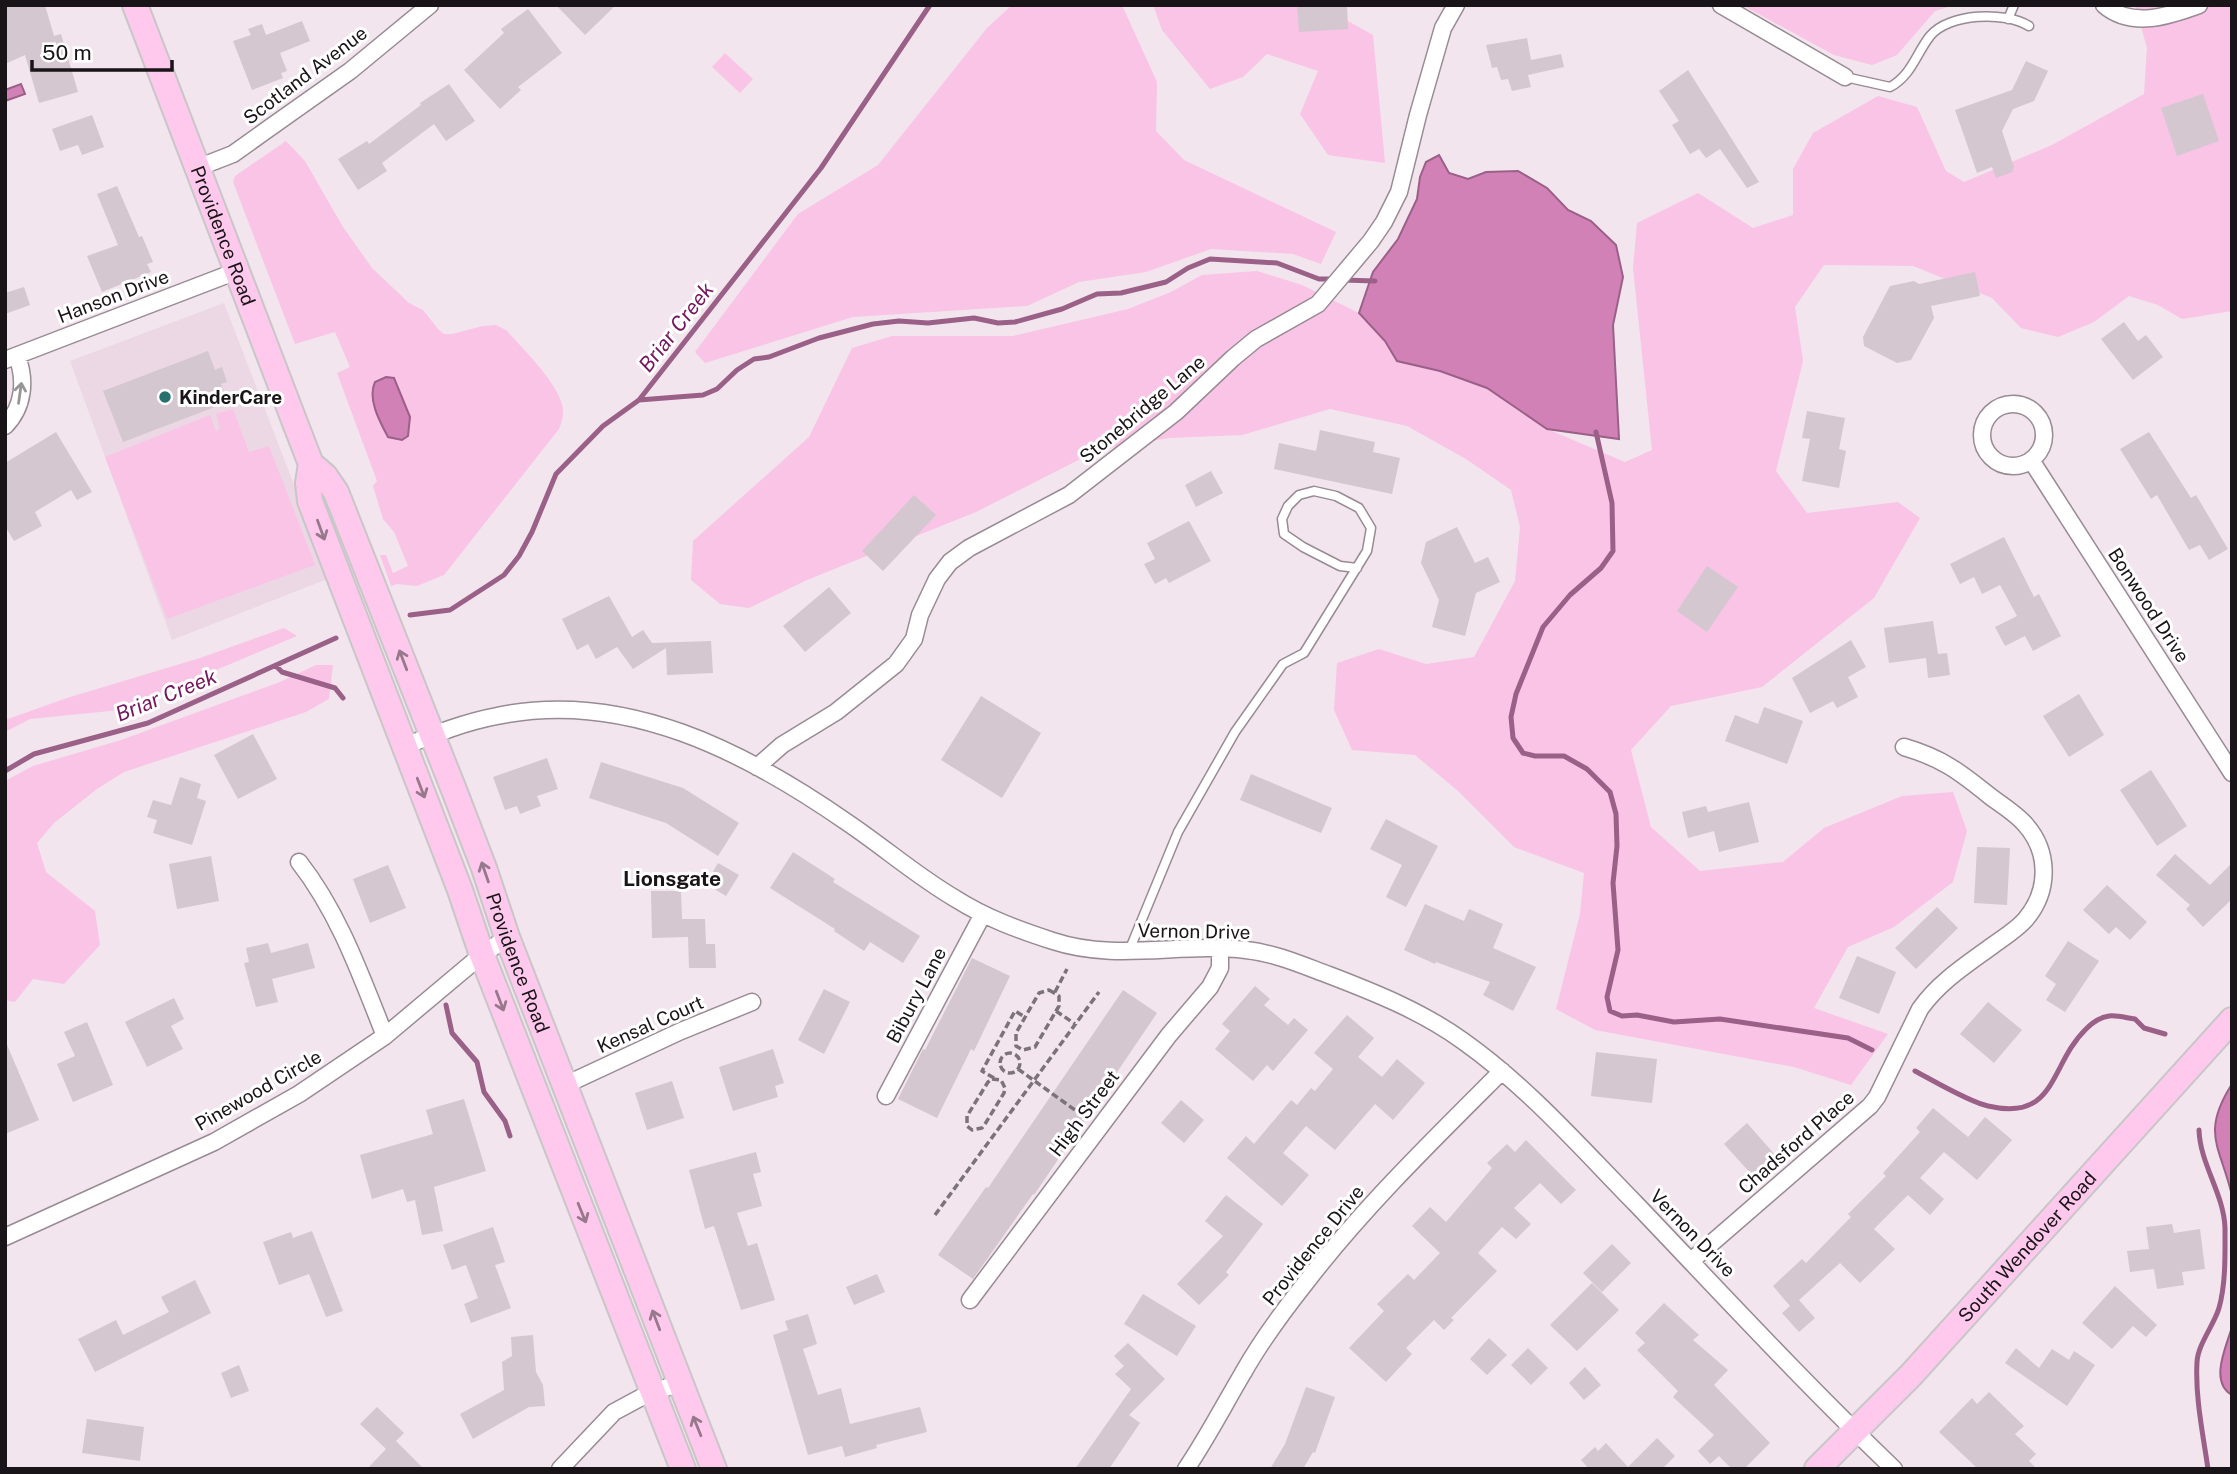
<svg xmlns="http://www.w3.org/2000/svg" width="2237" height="1474" viewBox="0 0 2237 1474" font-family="'Public Sans',sans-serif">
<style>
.built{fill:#ecd8e4}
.green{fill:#f9c4e6}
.water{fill:#d281b7;stroke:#9a6087;stroke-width:2}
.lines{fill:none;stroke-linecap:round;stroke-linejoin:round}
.stream{stroke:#9a6087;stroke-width:5}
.building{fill:#d4c7cf}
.service-casing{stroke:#988b93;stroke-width:11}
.minor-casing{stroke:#988b93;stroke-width:19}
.primary-casing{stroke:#c8c7c7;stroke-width:28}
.path{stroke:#7c7378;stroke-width:3.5;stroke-dasharray:7 3.5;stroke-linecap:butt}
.service{stroke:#fff;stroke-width:8}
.minor{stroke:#fff;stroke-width:16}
.primary{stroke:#fec9ec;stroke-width:24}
.oneway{stroke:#989597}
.oneway2{stroke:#97788c}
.poi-dot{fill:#26716d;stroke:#fff;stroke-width:2.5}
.labels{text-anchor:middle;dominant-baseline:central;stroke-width:6;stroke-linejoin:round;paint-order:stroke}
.street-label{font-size:19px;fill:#191417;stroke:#fff}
.poi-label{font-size:19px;font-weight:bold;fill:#191417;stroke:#fff;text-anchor:start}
.water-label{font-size:21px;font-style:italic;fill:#75155d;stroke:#fff}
.neighbourhood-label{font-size:21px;font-weight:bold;fill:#191417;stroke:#fff}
</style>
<rect width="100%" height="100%" fill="#f2e5ed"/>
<path class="built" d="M224 303 330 578 172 640 70 361Z"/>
<path class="green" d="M1012 5H1122L1157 82 1156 131 1184 160 1336 232 1321 264 1293 254 1211 249 1146 272 1079 282 1027 306 853 317 705 363 695 352 798 214 878 165 987 28Z
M1153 5H1319L1373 35 1385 163 1328 155 1300 114 1318 71 1267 54 1243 77 1210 89 1162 30Z
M1742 5H1955L1935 11 1897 55 1872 65 1834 55Z
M2135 5H2232V311L2182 319 2158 305 2129 296 2094 322 2058 337 2021 328 1992 298 1913 266 1824 265 1795 307 1803 361 1776 471 1807 513 1898 502 1920 518 1874 598 1762 687 1671 706 1631 750 1651 827 1700 871 1783 862 1824 828 1902 796 1953 792 1967 831 1953 882 1894 927 1848 947 1814 1008 1888 1034 1851 1085 1794 1067 1595 1030 1556 1009 1580 914 1584 873 1514 847 1458 791 1415 755 1352 750 1334 710 1337 663 1379 649 1426 664 1474 657 1515 581 1520 527 1511 490 1466 459 1407 426 1330 409 1242 435 1169 438 1098 450 976 512 807 580 749 608 720 604 691 580 693 541 809 437 852 348 892 336H1013L1128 309 1171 292 1202 275 1257 271 1302 285 1359 313 1385 341 1397 361 1440 371 1487 388 1547 429 1625 462 1652 450 1633 268 1637 223 1698 193 1753 228 1793 215V169L1813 133 1878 96 1917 107 1946 171 1964 182 2052 145 2144 94 2147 48Z
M725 53 753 79 740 93 712 67Z
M286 141 305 161 343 227 372 268 409 303 423 310 438 329 444 334H452L483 326 496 325 506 330C522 348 564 388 563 412 563 418 561 424 559 429L444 575 417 586 397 584 391 586 380 555H386L393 573 408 566 394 532 383 519 373 486 377 481 337 373 350 367 335 332 295 344 233 182 235 176Z
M233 409 249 452 269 446 315 565 167 619 105 457 210 415 216 431 220 429 216 414Z
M284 628 297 636 120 710 30 719 5 732V720L67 698 200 658Z
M316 665H333L329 699 306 712 124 772 97 789 54 823 37 843 46 872 95 911 100 945 64 984 33 979 15 1002 5 1000V781L33 766 121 740 280 682Z"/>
<path class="water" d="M21 84 25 94 5 101V90Z
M1439 155 1449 173 1468 179 1486 172 1518 171 1547 188 1568 210 1591 221 1616 245 1623 277 1613 325 1619 439 1547 429 1487 388 1440 371 1397 361 1385 341 1359 313 1373 272 1398 239 1417 199 1420 177 1426 162Z
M386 377 394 378 410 417 408 436 402 440 388 437C380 422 367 399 375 382Z
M2232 1084V1196C2221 1147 2200 1134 2232 1084Z
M2232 1327V1395C2209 1382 2226 1347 2232 1327Z"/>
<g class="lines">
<path class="stream" d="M1343 280 1375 281
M639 400 703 395 717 389 737 370 754 359 769 357 819 338 873 324 899 321 928 323 974 318 998 323 1015 322 1062 309 1097 294 1121 293 1166 282 1188 268 1210 259 1277 263 1319 279H1333
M1596 432 1612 503 1613 551 1601 568 1570 595 1543 627 1516 694 1511 717 1513 738 1523 753 1535 756H1564L1587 769 1610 792 1616 814 1617 846 1613 883 1618 950 1607 997 1610 1011 1622 1016 1637 1015 1674 1022 1720 1019 1848 1038 1872 1050
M410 615 450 610 504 575 519 556 532 532 556 474 603 426 639 400 821 168 930 5
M276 666 282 672 335 688 343 698
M5 771 34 754 148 723 336 638
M446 1005 452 1033 477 1062 484 1092 505 1121 510 1136
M1915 1071C1934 1081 1969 1102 1988 1106 2057 1122 2049 1065 2086 1029 2092 1023 2100 1017 2109 1016 2117 1015 2127 1018 2135 1019L2144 1028 2165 1034
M2199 1130C2200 1164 2224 1194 2225 1228 2225 1254 2226 1283 2219 1308 2214 1325 2198 1344 2197 1362 2195 1397 2203 1434 2208 1469"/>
</g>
<path class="building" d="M5 5H45L54 36 61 34 78 92 39 103 25 55 5 64Z
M556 5H616L585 35Z
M1297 5H1347L1348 29 1299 32Z
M528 9 562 53 518 87 521 90 500 109 464 70 504 33 501 29Z
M302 21 310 41 280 53 287 71 281 73 283 78 252 90 233 41 251 35 248 29 262 24 266 35Z
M1527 38 1531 60 1561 54 1564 67 1528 75 1531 87 1512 91 1508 79 1501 80 1497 67 1492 68 1486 45Z
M2026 61 2048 71 2034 101 2013 109 2002 131 2014 167 2012 172 1996 178 1992 167 1977 173 1955 110 2012 90Z
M1688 70 1759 182 1747 188 1720 149 1706 158 1699 149 1690 154 1672 125 1679 121 1659 91Z
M449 84 475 121 446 141 434 124 382 163 387 171 358 190 338 159 367 141 369 144 421 105 420 103Z
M2203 94 2219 141 2177 156 2161 108Z
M92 115 104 147 82 155 78 145 60 151 52 129Z
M117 186 139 237 142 236 153 262 147 264 151 272 102 292 87 256 118 245 97 194Z
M1975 272 1980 296 1931 306 1934 318 1911 360 1897 363 1864 346 1863 337 1890 286 1914 281 1919 284Z
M24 287 30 305 5 314V293Z
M2124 322 2138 341 2146 335 2163 357 2133 380 2101 339Z
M208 351 215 370 222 367 227 382 221 384 228 402 123 442 103 391Z
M1807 411 1845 418 1839 449 1846 451 1839 488 1802 481 1810 439 1802 438Z
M1320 430 1375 442 1373 452 1400 458 1392 494 1274 469 1279 443 1316 451Z
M56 432 92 492 77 500 71 490 35 512 42 526 14 541 5 526V463Z
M2149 432 2191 498 2196 495 2228 549 2209 560 2200 545 2189 550 2157 495 2151 499 2120 449Z
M1211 471 1223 493 1196 507 1185 485Z
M914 495 936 515 883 571 862 551Z
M1189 521 1211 561 1169 583 1166 578 1155 584 1144 564 1155 559 1147 543Z
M1457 527 1475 563 1488 557 1500 582 1476 593 1465 636 1432 627 1439 600 1421 563 1426 542Z
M2004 537 2034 597 2039 594 2061 636 2033 651 2025 636 2005 646 1995 627 2017 616 2000 585 1982 594 1974 577 1960 584 1950 564Z
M1707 566 1738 587 1707 632 1677 611Z
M829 587 851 613 805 652 783 626Z
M609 596 632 637 643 630 652 643 711 641 713 673 667 675 666 648 633 669 617 647 596 659 588 644 577 650 562 619Z
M1933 621 1938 654 1947 653 1950 675 1928 678 1926 658 1889 663 1884 628Z
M1851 640 1866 667 1848 677 1858 697 1837 708 1833 701 1810 713 1792 678Z
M2079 694 2104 735 2069 757 2043 716Z
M981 696 1041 733 1002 798 941 760Z
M1764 707 1803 721 1787 764 1725 741 1735 715 1758 724Z
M253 734 277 779 238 799 214 755Z
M547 758 558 789 537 796 541 806 520 814 517 806 505 810 493 777Z
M601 762 683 788 739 823 718 856 666 823 589 798Z
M2151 770 2187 826 2157 846 2120 790Z
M1251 774 1332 808 1321 833 1240 800Z
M180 777 201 784 197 798 206 801 192 845 153 833 157 820 147 817 153 800 171 805Z
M1749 802 1759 842 1719 852 1714 831 1688 838 1682 812 1706 806 1708 812Z
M1386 819 1438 846 1406 907 1386 897 1402 865 1370 849Z
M1977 847 2010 848 2007 905 1974 903Z
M793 852 835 879 833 882 920 936 903 963 870 942 864 951 834 931 835 929 770 888Z
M2175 854 2210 885 2232 863V899L2203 927 2186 909 2190 905 2156 875Z
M211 856 219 901 177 909 169 864Z
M718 863 739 875 726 896 706 884Z
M388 865 406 908 370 923 353 879Z
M2107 885 2147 922 2130 940 2116 927 2109 934 2083 910Z
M651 891H681L682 919H705L706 944H715L716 968H689L688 937 652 938Z
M1425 904 1464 921 1469 909 1503 924 1493 948 1536 967 1513 1011 1483 995 1490 982 1436 962 1435 964 1404 950Z
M1937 907 1958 928 1916 969 1895 948Z
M2068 941 2099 961 2065 1012 2046 1000 2056 984 2045 976Z
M268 943 271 953 308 943 315 968 272 979 278 1002 256 1007 244 963 249 962 246 948Z
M1857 956 1896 972 1879 1014 1839 998Z
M972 958 1010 976 974 1051 971 1049 937 1118 898 1099 923 1049 925 1050Z
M1255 986 1270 999 1264 1005 1288 1025 1294 1018 1308 1030 1273 1071 1267 1065 1253 1081 1215 1049 1230 1031 1222 1024Z
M824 989 850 1002 824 1054 798 1040Z
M1123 990 1157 1013 1034 1195 1033 1194 973 1279 938 1255 986 1187 988 1188Z
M174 998 184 1019 171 1026 183 1049 147 1067 125 1022Z
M1988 1002 2022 1030 1994 1063 1960 1034Z
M1347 1015 1374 1038 1358 1057 1382 1077 1397 1059 1425 1083 1393 1120 1375 1104 1335 1150 1306 1126 1283 1153 1309 1175 1282 1206 1227 1158 1246 1136 1254 1144 1291 1100 1297 1105 1311 1088 1315 1091 1333 1069 1314 1053Z
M87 1022 113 1085 73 1102 57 1064 75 1056 64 1032Z
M5 1040 39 1120 5 1134Z
M773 1049 784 1083 775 1086 778 1097 733 1111 719 1067Z
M1596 1052 1657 1059 1652 1103 1591 1096Z
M672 1081 684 1118 647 1130 635 1093Z
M464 1099 486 1171 434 1187 443 1231 422 1235 415 1200 407 1202 403 1189 372 1199 360 1155 433 1134 426 1110Z
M1181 1100 1204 1120 1184 1143 1161 1123Z
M1933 1108 1968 1137 1985 1117 2012 1140 1977 1180 1944 1152 1920 1178 1944 1199 1930 1215 1908 1195 1874 1229 1895 1249 1860 1283 1840 1263 1799 1300 1815 1318 1799 1332 1782 1313 1790 1306 1773 1286 1802 1259 1806 1263 1851 1217 1848 1214 1886 1176 1883 1173 1920 1132 1916 1128Z
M1747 1123 1776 1156 1753 1176 1724 1144Z
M1526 1140 1576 1190 1561 1204 1540 1183 1514 1208 1531 1224 1516 1239 1502 1227 1478 1253 1497 1271 1451 1318 1454 1320 1444 1330 1434 1320 1406 1348 1412 1354 1386 1382 1349 1348 1384 1311 1377 1304 1408 1274 1414 1280 1440 1253 1412 1226 1430 1207 1446 1222 1492 1168 1487 1163 1507 1144 1515 1152Z
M756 1152 761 1172 753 1174 762 1206 737 1213 748 1246 757 1243 775 1300 741 1310 714 1226 705 1229 689 1170Z
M1226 1195 1263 1224 1226 1272 1229 1275 1199 1305 1177 1284 1223 1236 1205 1221Z
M2172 1224 2174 1233 2200 1229 2205 1269 2182 1272 2184 1285 2157 1289 2154 1269 2130 1272 2127 1251 2149 1249 2146 1227Z
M493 1227 505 1262 495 1265 511 1308 471 1323 464 1304 478 1298 466 1265 452 1270 443 1245Z
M312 1231 343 1311 326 1317 309 1274 279 1285 263 1242 291 1232 293 1238Z
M1612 1244 1631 1263 1602 1292 1583 1273Z
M877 1274 885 1292 854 1305 846 1287Z
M195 1280 211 1313 95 1372 78 1339 116 1320 123 1335 169 1312 161 1297Z
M1592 1283 1619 1310 1577 1351 1550 1325Z
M2115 1286 2157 1325 2146 1337 2133 1326 2112 1349 2082 1323Z
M1143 1294 1196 1326 1177 1356 1124 1324Z
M1664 1303 1699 1335 1693 1340 1728 1370 1714 1385 1770 1443 1744 1469H1732L1719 1456 1710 1464 1698 1451 1714 1435 1673 1397 1678 1391 1637 1350 1645 1343 1635 1333Z
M808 1314 817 1344 803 1349 818 1395 841 1388 850 1424 920 1407 927 1432 876 1445 877 1448 845 1457 842 1446 808 1455 773 1335 788 1330 785 1321Z
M533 1335 536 1372 543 1385 545 1406 529 1407 473 1439 460 1414 504 1390 502 1362 512 1356 511 1337Z
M1489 1338 1507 1355 1487 1375 1470 1359Z
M1128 1343 1165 1379 1129 1415 1140 1423 1109 1469H1075L1131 1389 1115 1374 1124 1366 1114 1356Z
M1528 1348 1548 1368 1531 1385 1511 1365Z
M2016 1348 2039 1368 2052 1349 2069 1360 2074 1351 2095 1365 2067 1406 2005 1363Z
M239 1365 249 1391 231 1398 221 1373Z
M1585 1367 1601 1385 1584 1400 1569 1383Z
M1306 1387 1335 1397 1315 1453 1313 1452 1303 1469H1270L1285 1444Z
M1989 1392 2024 1426 2015 1434 2036 1454 2029 1461 2037 1469H1978L1939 1432 1972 1398 1977 1404Z
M377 1407 404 1433 396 1441 424 1469H367L386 1449 360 1424Z
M87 1419 144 1427 140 1461 82 1453Z
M1657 1438 1675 1456 1662 1469H1589L1581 1460 1595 1447 1598 1451 1606 1443 1628 1467Z"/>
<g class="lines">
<g class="service-casing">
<path id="service" d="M2008 19 2014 5
M1845 77 1890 87C1911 76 1916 54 1930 36 1949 13 2005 11 2029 26
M1129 951 1178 832 1235 732 1283 664 1304 653 1367 551 1371 528 1359 508 1336 496 1314 491 1299 495 1288 506 1282 519 1284 534 1303 547 1340 566 1357 568"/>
</g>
<g class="minor-casing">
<path id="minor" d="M1721 5 1845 77
M2104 5C2132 29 2169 16 2199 5
M197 168 233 154 268 129 350 71 430 5
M5 360 237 271
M1982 435a31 31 0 1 1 62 0a31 31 0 1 1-62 0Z
M5 426C24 407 26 380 17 356
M2031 460 2232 773
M405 746C435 734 465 722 497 716 625 689 746 752 848 823 885 848 918 877 956 899 986 918 1019 930 1053 941 1116 962 1182 942 1246 950 1275 953 1302 965 1329 975 1376 993 1423 1012 1463 1041 1528 1087 1581 1148 1636 1204 1721 1293 1805 1384 1894 1469
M757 767 782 745 836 712 896 664 914 639 920 615 937 579 950 562 969 548 1069 495 1176 412 1233 358 1256 339 1318 304 1371 241 1384 222 1399 192 1418 115 1443 28 1456 5
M299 862C339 913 361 976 385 1036
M565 1085 681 1031 752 1002
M886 1096 983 914
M5 1237 214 1142 299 1094 385 1036 472 963 507 937
M1691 1261 1870 1106 1877 1097 1920 1009C1939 982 1966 965 1992 946 2003 938 2016 930 2025 920 2050 891 2050 851 2024 823 2015 813 2002 805 1991 797 1960 772 1942 758 1904 747
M970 1300 1169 1035 1210 987 1220 968V949
M560 1469 614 1412 653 1391 680 1384
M1186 1469C1207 1438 1224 1405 1243 1373 1261 1341 1284 1310 1307 1281 1365 1206 1434 1139 1502 1071"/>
</g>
<g class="primary-casing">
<g id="primary">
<path id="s1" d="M135 5 297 428 311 464 325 476 336 492 454 790 484 868 507 937 714 1469"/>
<path d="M311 464 308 483 310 501 460 890 482 955 683 1469"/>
<path id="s2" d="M1817 1469 1911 1375 2232 1020"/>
</g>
</g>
<path class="path" d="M1049 990 1059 996V1006L1035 1047 1023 1050 1016 1046V1033L1039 993Z
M1055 992 1067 969
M1056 1011 1075 1024
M1000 1063a10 10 0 1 1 20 0a10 10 0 1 1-20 0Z
M1018 1069 1086 1118
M994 1078 982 1071 1015 1011 1025 1017
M992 1079 1001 1080 1005 1088 1004 1093 985 1124 982 1128 972 1130 967 1126V1116L988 1082Z
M935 1215 1099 992"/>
<use href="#service" class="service"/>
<use href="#minor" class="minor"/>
<use href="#primary" class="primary"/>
</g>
<defs><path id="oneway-shaft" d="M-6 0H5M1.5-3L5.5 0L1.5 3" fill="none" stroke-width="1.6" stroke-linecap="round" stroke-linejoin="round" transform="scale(1.75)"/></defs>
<use class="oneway" href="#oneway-shaft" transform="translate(20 393) rotate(-82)"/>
<g class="oneway2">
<use href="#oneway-shaft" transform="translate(321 530) rotate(70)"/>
<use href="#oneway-shaft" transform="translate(403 660) rotate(-111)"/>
<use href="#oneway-shaft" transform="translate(421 788) rotate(69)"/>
<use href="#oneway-shaft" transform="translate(485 872) rotate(-109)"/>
<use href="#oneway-shaft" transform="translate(500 1001) rotate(69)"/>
<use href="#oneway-shaft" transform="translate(582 1213) rotate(68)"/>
<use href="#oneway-shaft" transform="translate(656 1320) rotate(-111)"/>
<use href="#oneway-shaft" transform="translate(697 1426) rotate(-112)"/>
</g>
<circle class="poi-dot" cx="165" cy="397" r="7"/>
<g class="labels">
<g class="street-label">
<text transform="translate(305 75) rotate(-37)">Scotland Avenue</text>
<text stroke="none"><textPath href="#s1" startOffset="247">Providence Road</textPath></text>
<text transform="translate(113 296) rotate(-21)">Hanson Drive</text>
<text transform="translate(1142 409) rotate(-40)">Stonebridge Lane</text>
<text transform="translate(2149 605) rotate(57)">Bonwood Drive</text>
<text transform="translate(1194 931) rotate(1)">Vernon Drive</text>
<text stroke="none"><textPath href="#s1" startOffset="1034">Providence Road</textPath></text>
<text transform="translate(916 995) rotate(-62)">Bibury Lane</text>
<text transform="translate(650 1024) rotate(-24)">Kensal Court</text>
<text transform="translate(258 1090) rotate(-30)">Pinewood Circle</text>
<text transform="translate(1084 1113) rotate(-53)">High Street</text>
<text transform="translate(1796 1142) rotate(-41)">Chadsford Place</text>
<text transform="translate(1693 1233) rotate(46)">Vernon Drive</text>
<text transform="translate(1313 1245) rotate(-51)">Providence Drive</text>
<text stroke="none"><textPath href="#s2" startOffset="306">South Wendover Road</textPath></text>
</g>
<g class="poi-label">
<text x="179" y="397">KinderCare</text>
</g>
<g class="water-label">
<text transform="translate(676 327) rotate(-52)">Briar Creek</text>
<text transform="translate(166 695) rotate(-22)">Briar Creek</text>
</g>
<g class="neighbourhood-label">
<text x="672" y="878">Lionsgate</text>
</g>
</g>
<rect width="2237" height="1474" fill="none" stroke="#191417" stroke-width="14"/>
<path d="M32 60v10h140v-10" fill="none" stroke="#191417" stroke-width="3.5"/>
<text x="42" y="60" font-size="21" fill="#191417" stroke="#ffffff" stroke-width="5" paint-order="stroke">50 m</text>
</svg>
